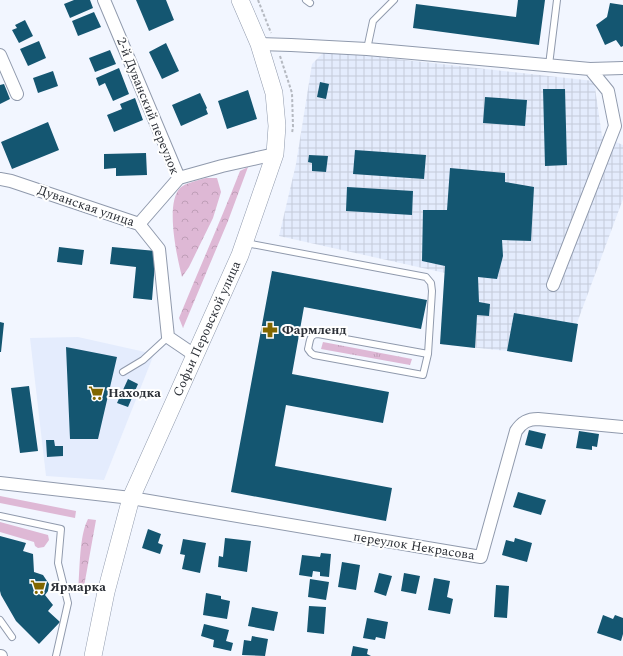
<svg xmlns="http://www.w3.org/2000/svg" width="623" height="656" viewBox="0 0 623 656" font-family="Spectral,serif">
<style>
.built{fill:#e4ecfd}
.industrial{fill:url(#industrial-grid)}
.grass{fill:#deb8d5}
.forest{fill:url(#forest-crowns)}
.park{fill:url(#park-tufts)}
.building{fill:#145671}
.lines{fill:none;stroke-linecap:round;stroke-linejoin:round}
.service-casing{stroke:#909aad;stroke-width:8}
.minor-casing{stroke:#909aad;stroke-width:14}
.secondary-casing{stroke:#909aad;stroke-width:18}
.path{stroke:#b5b9c1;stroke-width:2;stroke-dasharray:3 2;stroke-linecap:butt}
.service{stroke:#fff;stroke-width:6}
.minor{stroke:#fff;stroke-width:12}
.secondary{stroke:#fff;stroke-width:17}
.labels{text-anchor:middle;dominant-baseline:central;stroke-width:4;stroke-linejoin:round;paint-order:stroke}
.street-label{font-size:13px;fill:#2b2f36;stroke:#fff}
.poi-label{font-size:13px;font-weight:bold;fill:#2b2f36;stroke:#fff;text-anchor:start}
</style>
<defs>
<pattern id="industrial-grid" width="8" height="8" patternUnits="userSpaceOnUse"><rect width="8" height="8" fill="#e4ecfd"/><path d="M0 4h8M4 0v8" fill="none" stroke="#c4cbd9"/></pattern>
<pattern id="forest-crowns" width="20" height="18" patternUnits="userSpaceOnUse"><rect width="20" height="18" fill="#deb8d5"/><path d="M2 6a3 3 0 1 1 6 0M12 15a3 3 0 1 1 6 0" fill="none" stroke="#bf9eb7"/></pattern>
<pattern id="park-tufts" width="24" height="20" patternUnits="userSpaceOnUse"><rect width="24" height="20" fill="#deb8d5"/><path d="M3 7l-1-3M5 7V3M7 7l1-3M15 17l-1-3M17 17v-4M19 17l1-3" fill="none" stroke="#bf9eb7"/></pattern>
</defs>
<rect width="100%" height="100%" fill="#f2f6ff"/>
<path class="built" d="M78 337 154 354 104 480 46 476 30 338Z"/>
<path class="industrial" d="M325 51 594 81 602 136 623 145V199L577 323 572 362 507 351 440 344 445 273 279 236 296 164 312 64Z"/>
<path class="grass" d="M0 496 76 511 75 518 0 503Z
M0 522 48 535 49 540 44 547 38 548 35 546 34 542 0 532Z"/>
<path class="forest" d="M248 167 228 221 183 328 179 318C199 269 221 220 240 171Z
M206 178H217L221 192 213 218 189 267 182 277C177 257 165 204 180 188 185 183 199 180 206 178Z
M88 519 96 520 83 592 78 591C80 570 79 536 88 519Z"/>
<path class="park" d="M323 342 412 359 410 365 321 349Z"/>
<path class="building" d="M74 0H90L93 8 70 18 64 4Z
M136 0H166L174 20 149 31Z
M518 0H545L539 45 413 28 416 4 516 17Z
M610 3 623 5V46L621 47 616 40 605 45 596 25 607 17Z
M94 12 101 27 78 36 72 21Z
M25 20 33 36 19 43 12 30 17 28 15 25Z
M39 41 46 58 28 66 20 49Z
M166 43 179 71 162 79 149 52Z
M110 50 116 64 95 72 89 58Z
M119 68 129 94 113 101 105 83 99 86 96 78Z
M53 71 58 86 38 93 33 78Z
M320 82 329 84 326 99 317 97Z
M4 84 10 99 0 104V85Z
M543 89H565L567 165 545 166Z
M248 90 257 119 227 129 218 101Z
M200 93 207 108 206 109 208 114 181 126 172 105Z
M485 97 527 100 525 126 483 123Z
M135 98 143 120 114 132 107 115 122 109 120 104Z
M48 122 59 150 12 169 1 142Z
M355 150 426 155 424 179 353 174Z
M146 153 147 175 116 176V168L104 169V154Z
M309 155 328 156 326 172 312 171V163L308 162Z
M450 168 505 173V182L534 187 531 241 502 240 503 256 497 279 478 277 479 302 490 304 489 316 477 315 475 348 440 344 445 266 422 261 423 210H447Z
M347 187 413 191 412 215 346 211Z
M59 247 84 250 82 265 57 262Z
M112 247 156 251 152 300 133 298 136 267 110 264Z
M272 271 427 300 421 329 304 307 292 374 389 392 383 423 286 405 275 466 392 488 386 521 231 492Z
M514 313 578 324 572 362 507 351Z
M0 322 4 323 1 352H0Z
M66 347 117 357 98 439H70Z
M128 379 138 384 128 407 117 403Z
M29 386 38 451 20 453 11 388Z
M529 430 546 434 542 449 525 445Z
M579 431 599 434 597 447 592 446V450L576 448Z
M46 440H54L55 446H63V456L47 457Z
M518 492 546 500 541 515 513 507Z
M148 529 161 534 158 543 163 545 160 554 142 548Z
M0 536 26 543 23 551 33 554 34 572 43 575 49 584 48 591 45 595 53 605 48 611 60 622 39 644 16 621 1 595 0 591Z
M225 538 251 541 247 572 218 567 219 556 223 557Z
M515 538 532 543 527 562 502 555 506 540 514 542Z
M183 539 206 543 200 573 182 569 185 555 180 554Z
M321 553 331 554 329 577 320 576V572L313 571 312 577 299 575 302 555 320 557Z
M342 562 360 565 356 590 338 587Z
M379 573 392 576 386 596 374 592Z
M404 573 420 576 416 594 401 591Z
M434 578 450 581 447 597 453 599 450 614 428 610Z
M310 579 329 582 326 600 308 597Z
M496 585 509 586 507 618 494 617Z
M206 593 221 596V599L230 601 227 619 203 615Z
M309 606 326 607 324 634 307 632Z
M252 607 278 612 274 631 248 626Z
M603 615 613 619 615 615 623 618V634L621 641 597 633Z
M367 618 388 622 385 639 376 637 375 640 363 638Z
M204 624 229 630 226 641 233 643 231 651 213 647 214 640 201 636Z
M252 636 268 639 265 656 242 655 244 640 251 641Z
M353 646 368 649 367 654 371 656H351Z"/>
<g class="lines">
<g class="service-casing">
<path id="service" d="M306 0 310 3
M367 49 373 21 394 0
M549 65 557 0
M246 243 426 277 431 283 432 291 428 354 318 334C309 334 310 342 308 349L311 353 314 355 423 375 428 354
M123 372 143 360 168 337
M0 516 61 529 58 563 68 603 56 656
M0 620 12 637"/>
</g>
<g class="minor-casing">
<path id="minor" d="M104 0 179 178 139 224
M259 44 291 45 367 49 590 69 608 91 615 126 553 285
M0 55 17 94
M590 69 623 68
M179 178 222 166 275 154
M0 179 11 181 139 224 159 249 168 337 196 356
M0 483 131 498 481 557 516 431C522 422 528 419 538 419L623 427
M0 656H1"/>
</g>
<g class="secondary-casing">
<g id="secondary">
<path id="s1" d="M93 656 106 592 131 498 240 255 275 154 277 126 274 93 259 44 240 0"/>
</g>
</g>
<path class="path" d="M258 0 271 33
M280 56 292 93 293 127 292 133"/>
<use href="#service" class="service"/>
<use href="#minor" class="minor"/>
<use href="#secondary" class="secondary"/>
</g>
<defs>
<g id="pharmacy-bare" transform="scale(1.2)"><path d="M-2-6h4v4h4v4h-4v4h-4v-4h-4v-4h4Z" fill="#816700" stroke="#fff" stroke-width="2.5" paint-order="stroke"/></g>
<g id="supermarket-bare" transform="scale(1.2)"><path d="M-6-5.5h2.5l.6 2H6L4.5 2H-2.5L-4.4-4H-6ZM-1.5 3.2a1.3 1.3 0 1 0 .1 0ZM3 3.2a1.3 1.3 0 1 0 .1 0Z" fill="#816700" stroke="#fff" stroke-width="2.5" paint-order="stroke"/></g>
</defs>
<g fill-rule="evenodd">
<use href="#pharmacy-bare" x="270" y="330"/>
<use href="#supermarket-bare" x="96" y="393"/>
<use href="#supermarket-bare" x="38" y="587"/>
</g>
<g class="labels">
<g class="street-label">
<text transform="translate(148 106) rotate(68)">2-й Дуванский переулок</text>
<text transform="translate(86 206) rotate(19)">Дуванская улица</text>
<text stroke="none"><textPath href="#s1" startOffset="348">Софьи Перовской улица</textPath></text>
<text transform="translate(414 546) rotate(9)">переулок Некрасова</text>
</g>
<g class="poi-label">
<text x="282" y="330">Фармленд</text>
<text x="108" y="393">Находка</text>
<text x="50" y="587">Ярмарка</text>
</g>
</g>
</svg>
